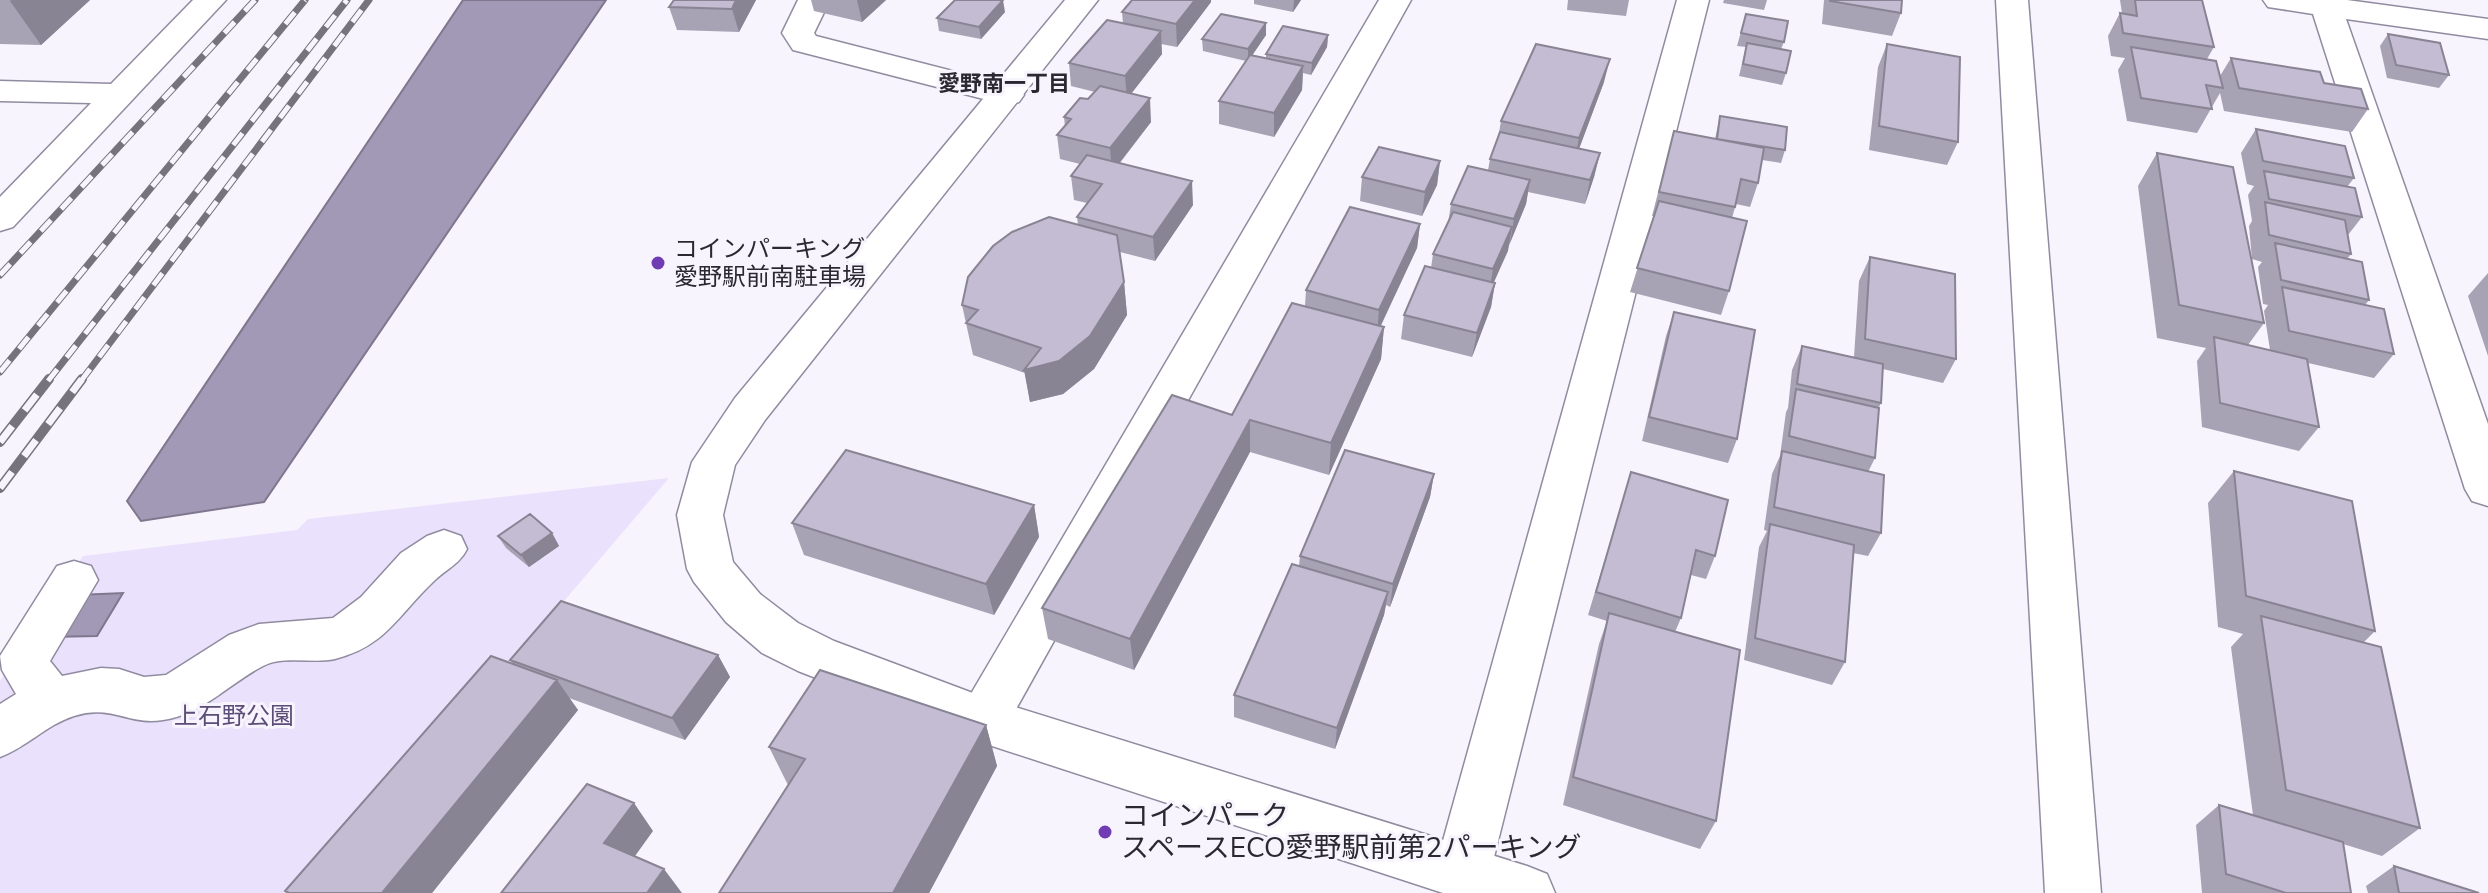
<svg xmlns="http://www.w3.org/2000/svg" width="2488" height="893" viewBox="0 0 2488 893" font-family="'Nunito Sans','Noto Sans JP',sans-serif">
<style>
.green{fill:#eae2fd}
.water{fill:#a299b6;stroke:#7e778e;stroke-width:2}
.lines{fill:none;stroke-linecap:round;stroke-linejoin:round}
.street-casing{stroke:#918ba0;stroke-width:3}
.secondary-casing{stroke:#918ba0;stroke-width:3}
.street{fill:#fff;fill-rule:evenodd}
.secondary{fill:#fff;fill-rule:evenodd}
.rail-far1-casing{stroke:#76737c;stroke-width:7}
.rail-casing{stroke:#76737c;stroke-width:10}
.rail-far1{stroke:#f7f4fd;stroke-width:5;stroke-dasharray:15;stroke-linecap:butt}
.rail{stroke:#f7f4fd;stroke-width:7;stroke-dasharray:20;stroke-linecap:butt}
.wall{fill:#a8a2b5}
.shaded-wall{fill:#888493}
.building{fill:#c3bcd2;stroke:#888493;stroke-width:2}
.poi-dot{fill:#703cb3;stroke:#f7f4fd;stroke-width:3}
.labels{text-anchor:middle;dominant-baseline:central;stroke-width:6;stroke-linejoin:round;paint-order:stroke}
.far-neighbourhood-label{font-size:22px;font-weight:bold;fill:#2b2831;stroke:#f7f4fd}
.poi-label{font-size:24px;fill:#2b2831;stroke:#f7f4fd;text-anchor:start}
.park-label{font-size:24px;fill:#5c4c78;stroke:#f7f4fd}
.near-poi-label{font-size:28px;fill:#2b2831;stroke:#f7f4fd;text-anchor:start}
</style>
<rect width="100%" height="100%" fill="#f7f4fd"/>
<path class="green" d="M669 478 315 893H0V681L83 556 297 530 308 519Z"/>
<path class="water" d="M463 0H606L264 502 141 521 127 501Z
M123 593 97 636 49 637 77 595Z"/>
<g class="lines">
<g class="street-casing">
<path id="street" d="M193 0H226L13 227 0 231V197L91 103 0 101V81L111 84Z
M798 0H830L814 33 816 36 1019 88 1024 95 1019 102 1007 105 793 50 782 33Z
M1379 0H1411L1001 736 983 743 965 736 957 720 965 704Z
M1677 0H1709L1490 873 1482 892 1445 893 1434 873Z
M2263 0H2347L2488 19V39L2346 19 2488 424V506L2472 501 2465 489 2313 14 2268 7Z
M444 530 461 536 467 549C459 565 446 569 433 582 398 615 386 646 335 659 313 664 284 655 263 666 228 684 204 714 163 720 129 726 112 704 74 716 46 725 27 747 0 757V704L16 694 2 670 0 656 57 566 74 561 91 566 98 580 50 661 62 676 101 668 119 669 144 677 166 675 229 635 259 624 333 618 361 597 401 553 427 536Z"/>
</g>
<g class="secondary-casing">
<path id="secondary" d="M1065 0H1098L765 420 735 465 723 515 733 562 760 594 798 623 834 641 986 698 1527 866 1547 874 1555 893H1443L983 743 798 671 762 653 726 622 694 582 687 569 677 515 692 462 735 398Z
M1996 0H2028L2101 893H2045Z"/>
</g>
<use href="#street" class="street"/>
<use href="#secondary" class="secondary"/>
<g class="rail-far1-casing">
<path id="rail-far1" d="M0 275 255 0
M0 372 305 0
M48 381 347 0
M81 381 369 0"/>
</g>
<g class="rail-casing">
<path id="rail" d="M0 442 49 379
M0 488 82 379"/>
</g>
<use href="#rail-far1" class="rail-far1"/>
<use href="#rail" class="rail"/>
</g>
<path class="wall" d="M0 0H90L41 45 0 44Z
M756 0 739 32 677 30 669 7Z
M811 0H886L862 22 814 11Z
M1132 0H1211V2L1177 47 1161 44 1162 54 1131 94 1151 122 1120 163 1193 205 1155 261 1120 252 1124 282 1127 315 1094 369 1063 394 1030 402 1025 373 973 355 962 305 1078 225 1077 217 1087 203 1074 200 1071 176 1080 164 1060 159 1057 135 1065 127 1064 117 1088 99 1095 92 1071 86 1069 63 1123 23 1122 12Z
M1254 0H1301L1293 12 1254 4Z
M1568 0H1629L1626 16 1567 10Z
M1724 0H1767L1764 10 1723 3Z
M1824 0H1902L1901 13 1892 36 1822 24Z
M2120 0H2202L2214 47 2207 59 2220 76 2231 58 2324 83 2368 109 2352 132 2224 111 2220 93 2197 133 2127 121 2118 70 2125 58 2111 56 2108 36 2120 13H2122Z
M1005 12 981 39 939 31 937 18Z
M1746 14 1784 42 1781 49 1786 73 1782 85 1739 76 1746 47 1737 46Z
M1266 23V35L1252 56 1266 59V54L1328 35 1327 47 1311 75 1303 73 1302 90 1274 137 1219 124V101L1246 61 1203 51 1202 39Z
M2388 34 2449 75 2439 88 2387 78 2380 46Z
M1887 44 1958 142 1947 165 1869 150 1878 67Z
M1604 82 1579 149 1600 153 1594 177 1585 204 1528 192 1526 204 1494 282 1495 283 1491 307 1472 357 1401 339 1404 315 1431 268 1433 254 1448 223 1451 204 1488 170 1490 159 1498 138 1501 121Z
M1720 116 1785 150 1781 163 1762 160 1758 183 1750 207 1736 204 1732 218 1729 291 1721 315 1630 292 1654 216H1652L1674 131 1715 139Z
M2256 129 2354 178 2347 187 2362 217 2348 235 2351 254 2347 259 2369 300 2365 305 2394 354 2374 378 2308 363 2319 427 2299 451 2202 427 2197 361 2206 348 2157 338 2138 186 2157 153 2264 323 2248 345 2270 350 2264 311 2268 305 2263 304 2258 267 2262 262 2252 259 2249 226 2252 221 2248 195 2254 186 2247 184 2241 153Z
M1440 161 1437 185 1422 216 1360 201 1362 177Z
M1420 224 1417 248 1380 326 1384 327 1381 359 1329 475 1250 452 1134 670 1048 639 1042 608 1232 415 1305 306 1306 290Z
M1870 257 1956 359 1943 383 1883 369 1881 403 1878 409 1875 458 1868 472 1881 533 1868 556 1853 553 1845 662 1832 685 1744 660 1759 547 1767 531 1764 530 1772 474 1780 456 1786 412 1788 408 1792 370 1802 346 1854 357 1859 281Z
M2488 273V356L2468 296Z
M1674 312 1737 439 1728 463 1642 441 1666 336Z
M2234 471 2375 631 2363 643 2420 828 2382 856 2343 844 2351 893H2202L2196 825 2219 805 2253 815 2231 647 2243 634 2218 627 2208 503Z
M1631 472 1715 556 1706 579 1691 575 1681 618 1675 632 1716 821 1700 849 1563 805 1599 644 1607 621 1588 615Z
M1434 474 1430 497 1390 607 1386 605 1384 615 1335 749 1234 717V695L1299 566 1300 556Z
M1034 505 1039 537 994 615 804 555 792 523Z
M552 533 559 546 529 567 506 548 498 536Z
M718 655 730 677 685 740 569 698 578 710 432 893H287L285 891 513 664 510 660Z
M986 725 997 766 929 893H719L788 785 769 747Z
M2394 866 2479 893H2368L2366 886Z"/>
<path class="shaded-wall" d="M11 0H90L41 45 10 1Z
M736 0H756L739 32 732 9Z
M857 0H886L862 22Z
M1003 0 1005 12 981 39 979 27Z
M1195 0H1211V2L1177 47 1176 24Z
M1294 0H1301L1293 12Z
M1266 23V35L1248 61V49Z
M1161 31 1162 54 1127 99 1125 76Z
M1328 35 1327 47 1311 75 1312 63Z
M1610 59 1604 82 1574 162 1579 138Z
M1303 66 1302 90 1274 137V113Z
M1150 98 1151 122 1112 172 1110 148Z
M1600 153 1594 177 1585 204 1590 180Z
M1440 161 1437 185 1422 216 1425 192Z
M1530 180 1526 204 1510 243 1514 219Z
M1192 181 1193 205 1155 261 1153 237Z
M1420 224 1417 248 1377 334 1379 310Z
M1512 227 1508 251 1489 293 1493 269Z
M1124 282 1127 315 1094 369 1063 394 1030 402 1024 370Z
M1495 283 1491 307 1472 357 1477 333Z
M1384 327 1381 359 1329 475 1331 443Z
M1250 420V452L1134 670 1130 639Z
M1434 474 1430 497 1390 607 1393 584Z
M1034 505 1039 537 994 615 986 584Z
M552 533 559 546 529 567 521 555Z
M1388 592 1384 615 1335 749 1337 728Z
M718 655 730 677 685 740 672 718Z
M557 680 578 710 432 893H382Z
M986 725 997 766 929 893H893Z
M634 803 653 831 625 870 604 843Z
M664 869 682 893H647Z"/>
<path class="building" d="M674 0H736L732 9 669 7Z
M955 0H1003L979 27 937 18Z
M1132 0H1195L1176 24 1122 12Z
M1830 0H1902L1901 13 1830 1Z
M2135 0H2202L2214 47 2123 33 2120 13 2137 16Z
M1221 14 1266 23 1248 49 1202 39Z
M1746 14 1788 21 1784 42 1741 33Z
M1107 20 1161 31 1125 76 1069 63Z
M1283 26 1328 35 1312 63 1266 54Z
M2388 34 2440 43 2449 75 2396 65Z
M1747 43 1791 51 1786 73 1743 64Z
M1536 44 1610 59 1579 138 1501 121Z
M1887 44 1960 57 1958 142 1879 126Z
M2131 47 2216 61 2223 88 2206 85 2212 109 2141 98Z
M1250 55 1303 66 1274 113 1219 101Z
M2231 58 2320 72 2324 83 2361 89 2368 109 2239 88Z
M1100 86 1150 98 1110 148 1057 135 1071 119 1064 117 1080 98 1088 99Z
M1720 116 1787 127 1785 150 1717 139Z
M2256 129 2345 146 2354 178 2263 161Z
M1674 131 1764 148 1758 183 1741 179 1735 207 1659 192Z
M1500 132 1600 153 1590 180 1490 159Z
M1379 147 1440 161 1425 192 1362 177Z
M2157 153 2233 167 2264 323 2179 305Z
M1087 155 1192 181 1153 237 1077 217 1102 184 1071 176Z
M1468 166 1530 180 1514 219 1451 204Z
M2264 171 2355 188 2362 217 2269 199Z
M1659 201 1747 221 1729 291 1637 268Z
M2265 202 2345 220 2351 254 2269 235Z
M1350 207 1420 224 1379 310 1306 290Z
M1453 212 1512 227 1493 269 1433 254Z
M1049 217 1117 235 1124 282 1090 336 1059 361 1024 370 1041 348 966 323 978 310 962 305 968 277 993 246 1012 232Z
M2275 243 2362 262 2369 300 2281 280Z
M1870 257 1955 274 1956 359 1865 339Z
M1425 266 1495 283 1477 333 1404 315Z
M2282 287 2384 309 2394 354 2289 331Z
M1292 303 1384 327 1331 443 1250 420 1130 639 1042 608 1172 395 1232 415Z
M1674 312 1755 330 1737 439 1649 417Z
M2214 337 2307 359 2319 427 2220 403Z
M1802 346 1883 364 1881 403 1797 384Z
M1796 389 1879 408 1875 458 1789 436Z
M846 450 1034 505 986 584 792 523Z
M1345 450 1434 474 1393 584 1300 556Z
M1782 451 1884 475 1881 533 1774 507Z
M2234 471 2352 501 2375 631 2246 596Z
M1631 472 1728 500 1715 556 1696 550 1681 618 1596 592Z
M530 514 552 533 521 555 498 536Z
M1770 524 1854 545 1845 662 1755 638Z
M1292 564 1388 592 1337 728 1234 695Z
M561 601 718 655 672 718 510 660Z
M1609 613 1740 650 1716 821 1573 777Z
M2261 616 2381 647 2420 828 2286 790Z
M491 656 557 680 382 893H289L285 891Z
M820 670 986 725 893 893H719L805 759 769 747Z
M587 784 634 803 604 843 664 869 647 893H501Z
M2219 805 2343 842 2351 893H2286L2226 874Z
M2394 866 2479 893H2399Z"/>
<g class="poi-dot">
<circle cx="658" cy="263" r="8"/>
<circle cx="1105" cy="832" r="8"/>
</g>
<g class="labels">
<g class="far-neighbourhood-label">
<text x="1004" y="84">愛野南一丁目</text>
</g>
<g class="poi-label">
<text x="674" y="249">コインパーキング<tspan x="674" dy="28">愛野駅前南駐車場</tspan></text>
</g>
<g class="park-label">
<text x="234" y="716">上石野公園</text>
</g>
<g class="near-poi-label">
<text x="1121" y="816">コインパーク<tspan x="1121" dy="32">スペースECO愛野駅前第2パーキング</tspan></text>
</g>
</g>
</svg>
